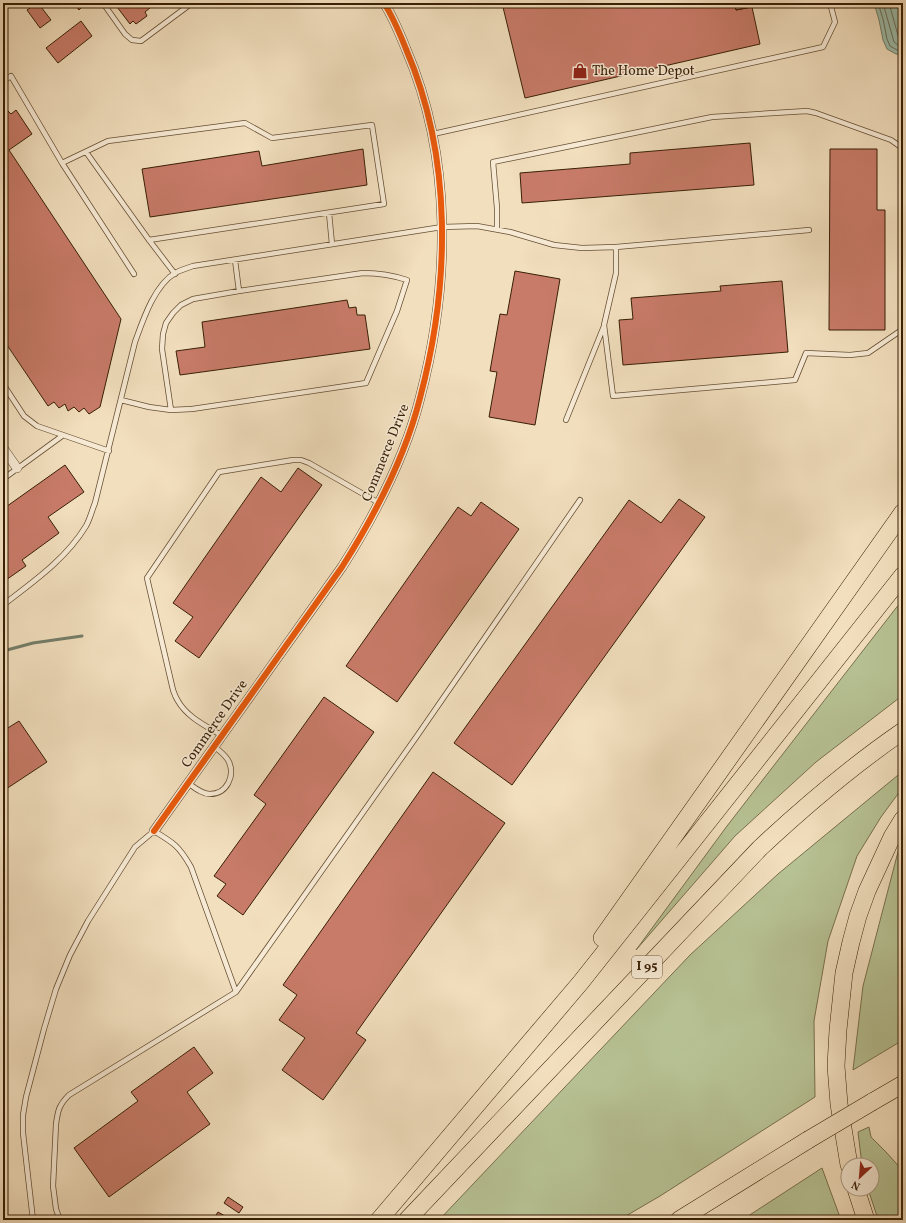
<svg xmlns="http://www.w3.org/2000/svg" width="906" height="1223" viewBox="0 0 906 1223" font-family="Vollkorn,serif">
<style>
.green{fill:#b7c294;stroke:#78704c}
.water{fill:#9cbdab;stroke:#747e69}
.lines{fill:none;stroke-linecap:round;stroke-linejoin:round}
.shore{stroke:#6a6e58;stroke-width:1}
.stream{stroke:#747e69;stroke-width:3}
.building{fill:#c87b69;stroke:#381f05}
.service-casing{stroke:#664f33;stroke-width:6}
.minor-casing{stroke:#664f33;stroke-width:10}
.motorway-casing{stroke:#381f05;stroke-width:18}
.service{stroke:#f7ead5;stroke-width:4.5}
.minor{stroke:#f7ead5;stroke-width:9}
.motorway{stroke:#f2dfbe;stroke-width:17}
.motorway-bridge-casing{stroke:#381f05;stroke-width:18;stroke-linecap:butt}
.motorway-bridge{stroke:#f2dfbe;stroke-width:17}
.cycleway-casing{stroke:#f7ead5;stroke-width:8}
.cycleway{stroke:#e8590c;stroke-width:6}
.labels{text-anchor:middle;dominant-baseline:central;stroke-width:3;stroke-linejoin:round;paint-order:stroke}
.shield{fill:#f7ead5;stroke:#715c43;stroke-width:1}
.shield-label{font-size:13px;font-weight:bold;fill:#381f05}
.poi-label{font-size:14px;fill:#381f05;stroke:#f7ead5;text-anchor:start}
.street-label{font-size:14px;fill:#381f05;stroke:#f7ead5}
</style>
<rect width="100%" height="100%" fill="#f2dfbe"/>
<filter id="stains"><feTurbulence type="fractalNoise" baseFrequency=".005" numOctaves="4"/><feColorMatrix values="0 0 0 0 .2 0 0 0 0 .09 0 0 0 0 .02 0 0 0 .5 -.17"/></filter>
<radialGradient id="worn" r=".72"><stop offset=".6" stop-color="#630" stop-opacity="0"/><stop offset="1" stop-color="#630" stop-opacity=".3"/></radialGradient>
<path class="green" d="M903 600V695L816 762 735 836 636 950 727 826 896 608Z
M903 771V787L881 817 857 856 828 941 814 1021 815 1097 660 1196 619 1220H439L690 955 778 874Z
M903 844V1040L853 1070 863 986 899 848Z
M869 1127 871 1137 886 1152 903 1171V1220H879L878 1219 868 1189H872V1165H862L858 1132Z
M822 1168 841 1220H742Z"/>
<path class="water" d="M874 3H903V55L896 54 887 49 883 40 879 20Z"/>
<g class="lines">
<path class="shore" d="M878 3 883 19 887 39 890 46 897 50 903 51
M883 3 894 42 899 46H903
M889 3 899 39 903 40"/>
<path class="stream" d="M3 653 7 650 33 643 82 636"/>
</g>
<path class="building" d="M37 3H38L51 20 40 28 27 10Z
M80 3 85 4 79 10 76 6Z
M114 3H156L145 12 147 16 136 24 133 21 130 24Z
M502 3H734L736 10 752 7 760 44 525 98Z
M734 3H767V4L736 10Z
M81 21 92 36 58 63 46 48Z
M6 109 11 114 16 110 32 134 9 150 121 319 100 407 89 414 84 408 79 412 74 407 68 411 65 404 59 408 54 402 48 406 3 339V110Z
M750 143 754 185 522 203 520 173 630 164V153Z
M363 149 367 185 150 217 142 169 259 151 262 166Z
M830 149H877V210H885V330H829Z
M515 271 560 279 535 425 489 417 497 372 490 371 500 314 507 315Z
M782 281 788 352 623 365 619 320 633 319 631 298 721 291 720 286Z
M347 300 349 308 356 307 357 315H365L370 349 180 375 176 351 205 347 202 322Z
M65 465 84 492 48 517 59 533 22 560 26 566 3 582V509Z
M298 468 322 485 199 658 175 641 193 617 173 603 261 477 281 492Z
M679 499 705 517 512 785 454 743 629 500 661 523Z
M481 502 519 529 397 702 346 666 458 507 471 516Z
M324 697 374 732 243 915 217 896 226 884 214 876 266 804 254 795Z
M19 721 47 762 3 791V731Z
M433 772 505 823 356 1033 366 1040 323 1100 282 1070 305 1038 279 1020 297 995 283 985Z
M194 1047 213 1073 187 1092 210 1124 109 1197 74 1148 138 1101 131 1092Z
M228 1197 243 1207 239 1213 224 1203Z
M218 1212 225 1216 223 1220 216 1215Z"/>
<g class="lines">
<g class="service-casing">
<path id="service" d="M103 3 125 34 132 40 141 41 192 3
M3 81 11 76 62 163 134 274
M433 134 823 47 835 22 830 3
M86 152 149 240 175 274
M62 163 108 141 245 123 272 138 372 125 384 204 149 240
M329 213 332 244
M497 229V208L493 162 712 117 807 111 816 113 891 140 901 147 903 150
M616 247V273L604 325 613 396 795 380 806 353 850 355 868 353 903 329
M235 260 239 291
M3 384 24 416 37 426 109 451
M121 400 149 407 171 410 162 349 163 334 166 323 173 313 181 305 193 299 239 291 363 273C379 273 392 275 407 280L397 311 366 383 192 409 171 410
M566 420 604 326
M3 479 62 436
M3 605C33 582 66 559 86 526 90 519 92 510 95 503L135 342C143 320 154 286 175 273 181 270 187 268 193 266L442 227 477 226 510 232 554 245 582 248 616 247 809 230
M221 735C206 726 187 717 178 701 176 698 174 693 173 690L147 578 219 472 293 460H301L309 463 379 503
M188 783C195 788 202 794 210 794 227 794 235 776 229 762 226 755 219 751 214 746
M33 1220 23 1133V1115L26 1097 44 1029 56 989 70 955 88 921 135 847 154 831C174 843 179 846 191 867L236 992
M60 1220 56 1209 53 1186 56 1124C58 1110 59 1105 69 1095L236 992 417 736 580 500"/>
</g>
<g class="minor-casing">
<path id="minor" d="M3 448 17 468
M154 831 342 567C375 515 405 458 420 398 450 285 453 158 406 49 400 34 393 17 384 3"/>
</g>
<g class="motorway-casing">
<path id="motorway" d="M602 938 903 512
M872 1102 903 1084
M849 1165 839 1104 836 1066 838 1030 844 973 851 942 858 916 867 891 892 837 903 819
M856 1189 866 1220
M379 1220 581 982 903 575
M407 1220 760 848C805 806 852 766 903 731
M679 1220 808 1140"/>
</g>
<use href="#service" class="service"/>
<use href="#minor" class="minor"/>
<use href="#motorway" class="motorway"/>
<g class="motorway-bridge-casing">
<path id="motorway-bridge" d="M808 1140 872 1102"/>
</g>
<use href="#motorway-bridge" class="motorway-bridge"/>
<g class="cycleway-casing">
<path id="cycleway" d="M154 831 342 567C375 515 405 458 420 398 450 285 453 158 406 49 400 34 393 17 384 3"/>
</g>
<use href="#cycleway" class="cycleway"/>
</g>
<defs>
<g id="shop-bare" transform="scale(1.2)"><path d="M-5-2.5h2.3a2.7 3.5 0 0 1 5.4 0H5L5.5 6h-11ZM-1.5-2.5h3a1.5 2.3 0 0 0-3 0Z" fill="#8f2418" stroke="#f7ead5" stroke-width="2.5" paint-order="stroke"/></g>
</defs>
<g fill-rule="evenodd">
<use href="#shop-bare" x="580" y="71"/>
</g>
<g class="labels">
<rect class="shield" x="632" y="956" width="30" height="22" rx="3"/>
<g class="shield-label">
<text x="647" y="967">I 95</text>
</g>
<g class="poi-label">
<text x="592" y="71">The Home Depot</text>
</g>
<g class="street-label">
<text transform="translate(386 453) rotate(-68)">Commerce Drive</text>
<text transform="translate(215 724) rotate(-55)">Commerce Drive</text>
</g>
</g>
<rect width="906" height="1223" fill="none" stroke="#f2dfbe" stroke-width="16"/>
<rect x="4" y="4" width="898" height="1215" fill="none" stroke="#381f05" stroke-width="2"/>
<rect x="8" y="8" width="890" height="1207" fill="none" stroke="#381f05"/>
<g transform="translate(860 1177) rotate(206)"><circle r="19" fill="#f7ead5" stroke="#ab9982"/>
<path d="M0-3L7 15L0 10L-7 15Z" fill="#8f2418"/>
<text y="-6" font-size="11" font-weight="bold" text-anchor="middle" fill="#381f05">N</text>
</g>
<rect width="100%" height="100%" filter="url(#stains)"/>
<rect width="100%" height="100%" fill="url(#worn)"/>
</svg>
